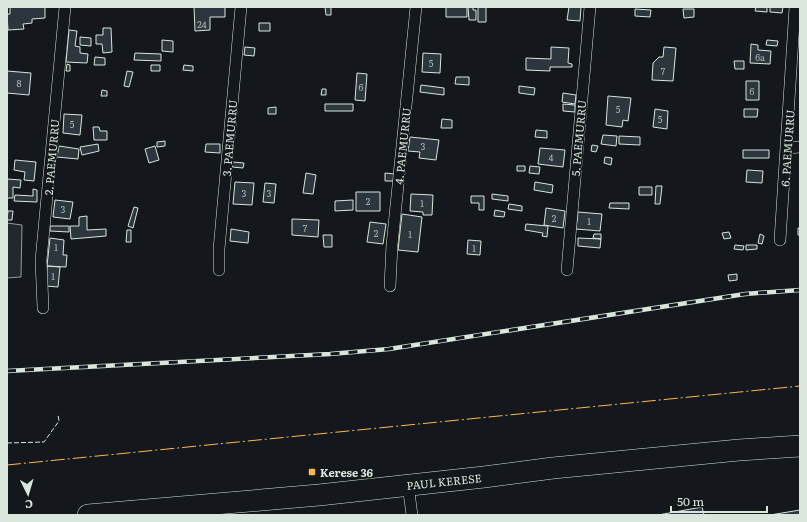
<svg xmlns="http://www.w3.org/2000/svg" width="807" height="522" viewBox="0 0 807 522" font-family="Literata,serif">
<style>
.parking{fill:#24282b;stroke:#939e99}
.building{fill:#2c363c;stroke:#d8e6dc}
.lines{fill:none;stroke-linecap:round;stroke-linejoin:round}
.street-casing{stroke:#d8e6dc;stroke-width:12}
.highway-casing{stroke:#d8e6dc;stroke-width:22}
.street{stroke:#14181c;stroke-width:11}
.highway{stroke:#14181c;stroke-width:21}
.rail-casing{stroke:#d8e6dc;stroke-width:4.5}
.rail{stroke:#14181c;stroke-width:3;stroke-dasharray:9;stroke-linecap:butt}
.fence{stroke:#d8e6dc;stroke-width:1;stroke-dasharray:5 2;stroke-linecap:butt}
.power{stroke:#ffb74d;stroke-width:1;stroke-dasharray:14 3 2 3;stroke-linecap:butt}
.poi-dot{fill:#ffb74d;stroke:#14181c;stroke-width:1.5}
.labels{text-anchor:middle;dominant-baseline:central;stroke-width:3;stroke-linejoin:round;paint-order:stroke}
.number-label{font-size:9px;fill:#adbab4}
.street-label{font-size:11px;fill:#d8e6dc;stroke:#14181c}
.poi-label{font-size:11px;font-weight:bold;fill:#d8e6dc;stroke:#14181c;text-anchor:start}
</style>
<rect width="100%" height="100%" fill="#14181c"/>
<path class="parking" d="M7 223 22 225 21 277 7 278Z"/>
<path class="building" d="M10 7H45V18L32 19V23L23 24 24 29 8 30 7 14H10Z
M194 7H225V17H210V30L195 31Z
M325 7H331V15H326Z
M446 7H467V17H446Z
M468 7H473V10H476V20H469Z
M478 7H486V22H478Z
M569 7H581L580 21 567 20Z
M756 7H767V12L755 11Z
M770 7H783L782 13 770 12Z
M635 9 651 10 650 17 635 16Z
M683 9H694V17L684 18Z
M259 23H270V31H259Z
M103 28H111L112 52 103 53 102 44H96V35H103Z
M69 30 77 31 75 46 80 47V53L88 54 87 63 66 62Z
M80 37 91 38V46L80 45Z
M162 40 173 41V52L162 51Z
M767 40 778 41 777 46 766 45Z
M751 44 758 45V50L771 51 770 64 750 63Z
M245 47 255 48 254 56 244 55Z
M551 47 569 48 568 63 572 64V67H550V71L526 70V58L551 59Z
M664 47 676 48 673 81 652 80 653 63 659 57H663Z
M135 53 161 54V61L134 60Z
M423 53 441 54 440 73 422 72Z
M95 57 105 58V65H94Z
M734 61H744V69H735Z
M67 64 70 65V71H66Z
M151 65H160V71H151Z
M184 65 193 66V71L183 70Z
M7 71 31 73 29 95 7 93Z
M127 71 133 72 129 87 124 86Z
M357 73 367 74 365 101 355 100Z
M456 77H469V85L455 84Z
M746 81H759V100H746Z
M421 85 444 88V95L420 92Z
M519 86 535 88 534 95 519 93Z
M322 89H326V95H321Z
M102 90 107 91V96H101Z
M563 93 576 95 575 104 562 102Z
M608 96 631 98 628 121 623 120 622 127 606 125Z
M325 104H353V111H325Z
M563 104 575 105V112L563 111Z
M276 107V114H268V108Z
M655 109 668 111 667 129 653 127Z
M744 109H758L757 117H744Z
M64 114 82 115 80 135 63 133Z
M442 119 452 120V128H441Z
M93 127H99L100 131H107V140H94Z
M536 130 547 131V138L535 137Z
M603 135 617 136 616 146 601 144Z
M619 136 640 137V145L619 144Z
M410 137 439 140 436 160 419 158 420 152 408 151Z
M165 141V146L157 147V142Z
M98 144 99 151 82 155 80 147Z
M206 144H220V153L205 152Z
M592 145 598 146 596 152 591 151Z
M59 146 79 149 78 159 57 157Z
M155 146 159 160 149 163 145 149Z
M540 148 565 150 563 167 538 164Z
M743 150H769V158H743Z
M605 157 612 158 611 165 604 163Z
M15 160 36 162 34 181 24 180 25 172 14 170Z
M233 162 244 163 243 168 232 167Z
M517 166H525V171H517Z
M530 166 540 167 539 174 529 173Z
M747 170 763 171 762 183 746 182Z
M306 173 316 175 313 194 303 193Z
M385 173 395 174V181H385Z
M7 179 21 180 20 188 13 187V198H7Z
M235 182 254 183 252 205 233 204Z
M535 182 553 185 552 193 534 190Z
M265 183 276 184 274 203 263 202Z
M656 186H662L660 204H655Z
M639 187H652V195H639Z
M33 189 37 190V202L14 201 15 195 33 196Z
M356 192H380V211H356Z
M411 194 433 195 432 215H423V212L410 211Z
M492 194 508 196V201L492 199Z
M471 196H484V210H479V203H471Z
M55 200 73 202 70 219 53 217Z
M353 200V210L335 211V201Z
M610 203H629V209L609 208Z
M509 204 522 206V211L508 209Z
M134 207 138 208 133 228 128 226Z
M546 208 565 211 563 228 544 225Z
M495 210 505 212 504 217 494 216Z
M8 211H13L12 220H7Z
M578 212 602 214 600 231 576 229Z
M402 214 422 217 418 252 398 250Z
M87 216V230L106 229V236L71 239 70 226H79V217Z
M292 219 319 220 318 237 292 235Z
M370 222 386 224 383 244 367 242Z
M526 224 548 226 547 237 542 236 543 233 525 230Z
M50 226H69V232L50 231Z
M798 228H800V235H798Z
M231 229 249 232 248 243 230 241Z
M127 230H131V242H126Z
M729 232 731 238 724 239 722 233Z
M594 234H601V239L593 238Z
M760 234 764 236 762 244 758 243Z
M323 235H332V247H324Z
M50 238 64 240 63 255H67L66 267 47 266Z
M578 238 601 239 600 248 578 246Z
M468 240 481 241 480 255 467 254Z
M735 245 744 246 743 250 734 249Z
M746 245H757V249L746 250Z
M47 266 60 267 58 287 46 286Z
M737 274V280L729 281 728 275Z
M702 507 704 515H658Z
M800 510V515H770Z"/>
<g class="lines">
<g class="street-casing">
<path id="street" d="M787 148 800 147
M780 240 795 7
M219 270V249L241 7
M567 270 590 7
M390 286 392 245 416 7
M43 308 41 260 65 7
M408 485 412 515"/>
</g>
<g class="highway-casing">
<path id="highway" d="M88 515 319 495 484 477 553 468 739 450 800 446"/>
</g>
<use href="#street" class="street"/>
<use href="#highway" class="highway"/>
<g class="rail-casing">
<path id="rail" d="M7 371 330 354 389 349 745 294 800 290"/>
</g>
<use href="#rail" class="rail"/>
<path class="fence" d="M7 443 44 442 59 421 58 415"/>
<path class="power" d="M7 465 800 386"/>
</g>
<rect class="poi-dot" x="308" y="468" width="8" height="8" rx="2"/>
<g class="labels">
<g class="number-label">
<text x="202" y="24">24</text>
<text x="760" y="57">6a</text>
<text x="431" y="63">5</text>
<text x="663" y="71">7</text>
<text x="19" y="83">8</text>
<text x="361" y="87">6</text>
<text x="752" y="91">6</text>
<text x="618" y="109">5</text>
<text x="660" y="119">5</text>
<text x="72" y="124">5</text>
<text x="423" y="146">3</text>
<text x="551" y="157">4</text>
<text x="244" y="193">3</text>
<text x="269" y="193">3</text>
<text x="368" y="201">2</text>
<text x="422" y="203">1</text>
<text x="63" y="209">3</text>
<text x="554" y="218">2</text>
<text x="589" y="221">1</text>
<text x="305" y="228">7</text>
<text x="376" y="233">2</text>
<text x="410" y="234">1</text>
<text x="56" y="247">1</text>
<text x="474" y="248">1</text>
<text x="53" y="276">1</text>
</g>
<g class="street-label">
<text transform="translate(229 138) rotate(-85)">3. PAEMURRU</text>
<text transform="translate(578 138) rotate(-85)">5. PAEMURRU</text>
<text transform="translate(402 146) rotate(-84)">4. PAEMURRU</text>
<text transform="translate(787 148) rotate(-86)">6. PAEMURRU</text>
<text transform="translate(51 157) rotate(-85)">2. PAEMURRU</text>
<text transform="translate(444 481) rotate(-6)">PAUL KERESE</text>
</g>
<g class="poi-label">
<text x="320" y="472">Kerese 36</text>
</g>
</g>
<rect width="807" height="522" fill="none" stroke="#d8e6dc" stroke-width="16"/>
<g transform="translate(28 494) rotate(175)" stroke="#14181c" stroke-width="3" paint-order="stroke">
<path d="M0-3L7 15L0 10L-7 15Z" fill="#d8e6dc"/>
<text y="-6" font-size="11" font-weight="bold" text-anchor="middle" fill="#d8e6dc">С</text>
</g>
<path d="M671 506v6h96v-6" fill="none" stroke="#d8e6dc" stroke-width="2"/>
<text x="677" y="506" font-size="12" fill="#d8e6dc" stroke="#14181c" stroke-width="3" paint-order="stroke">50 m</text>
</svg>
